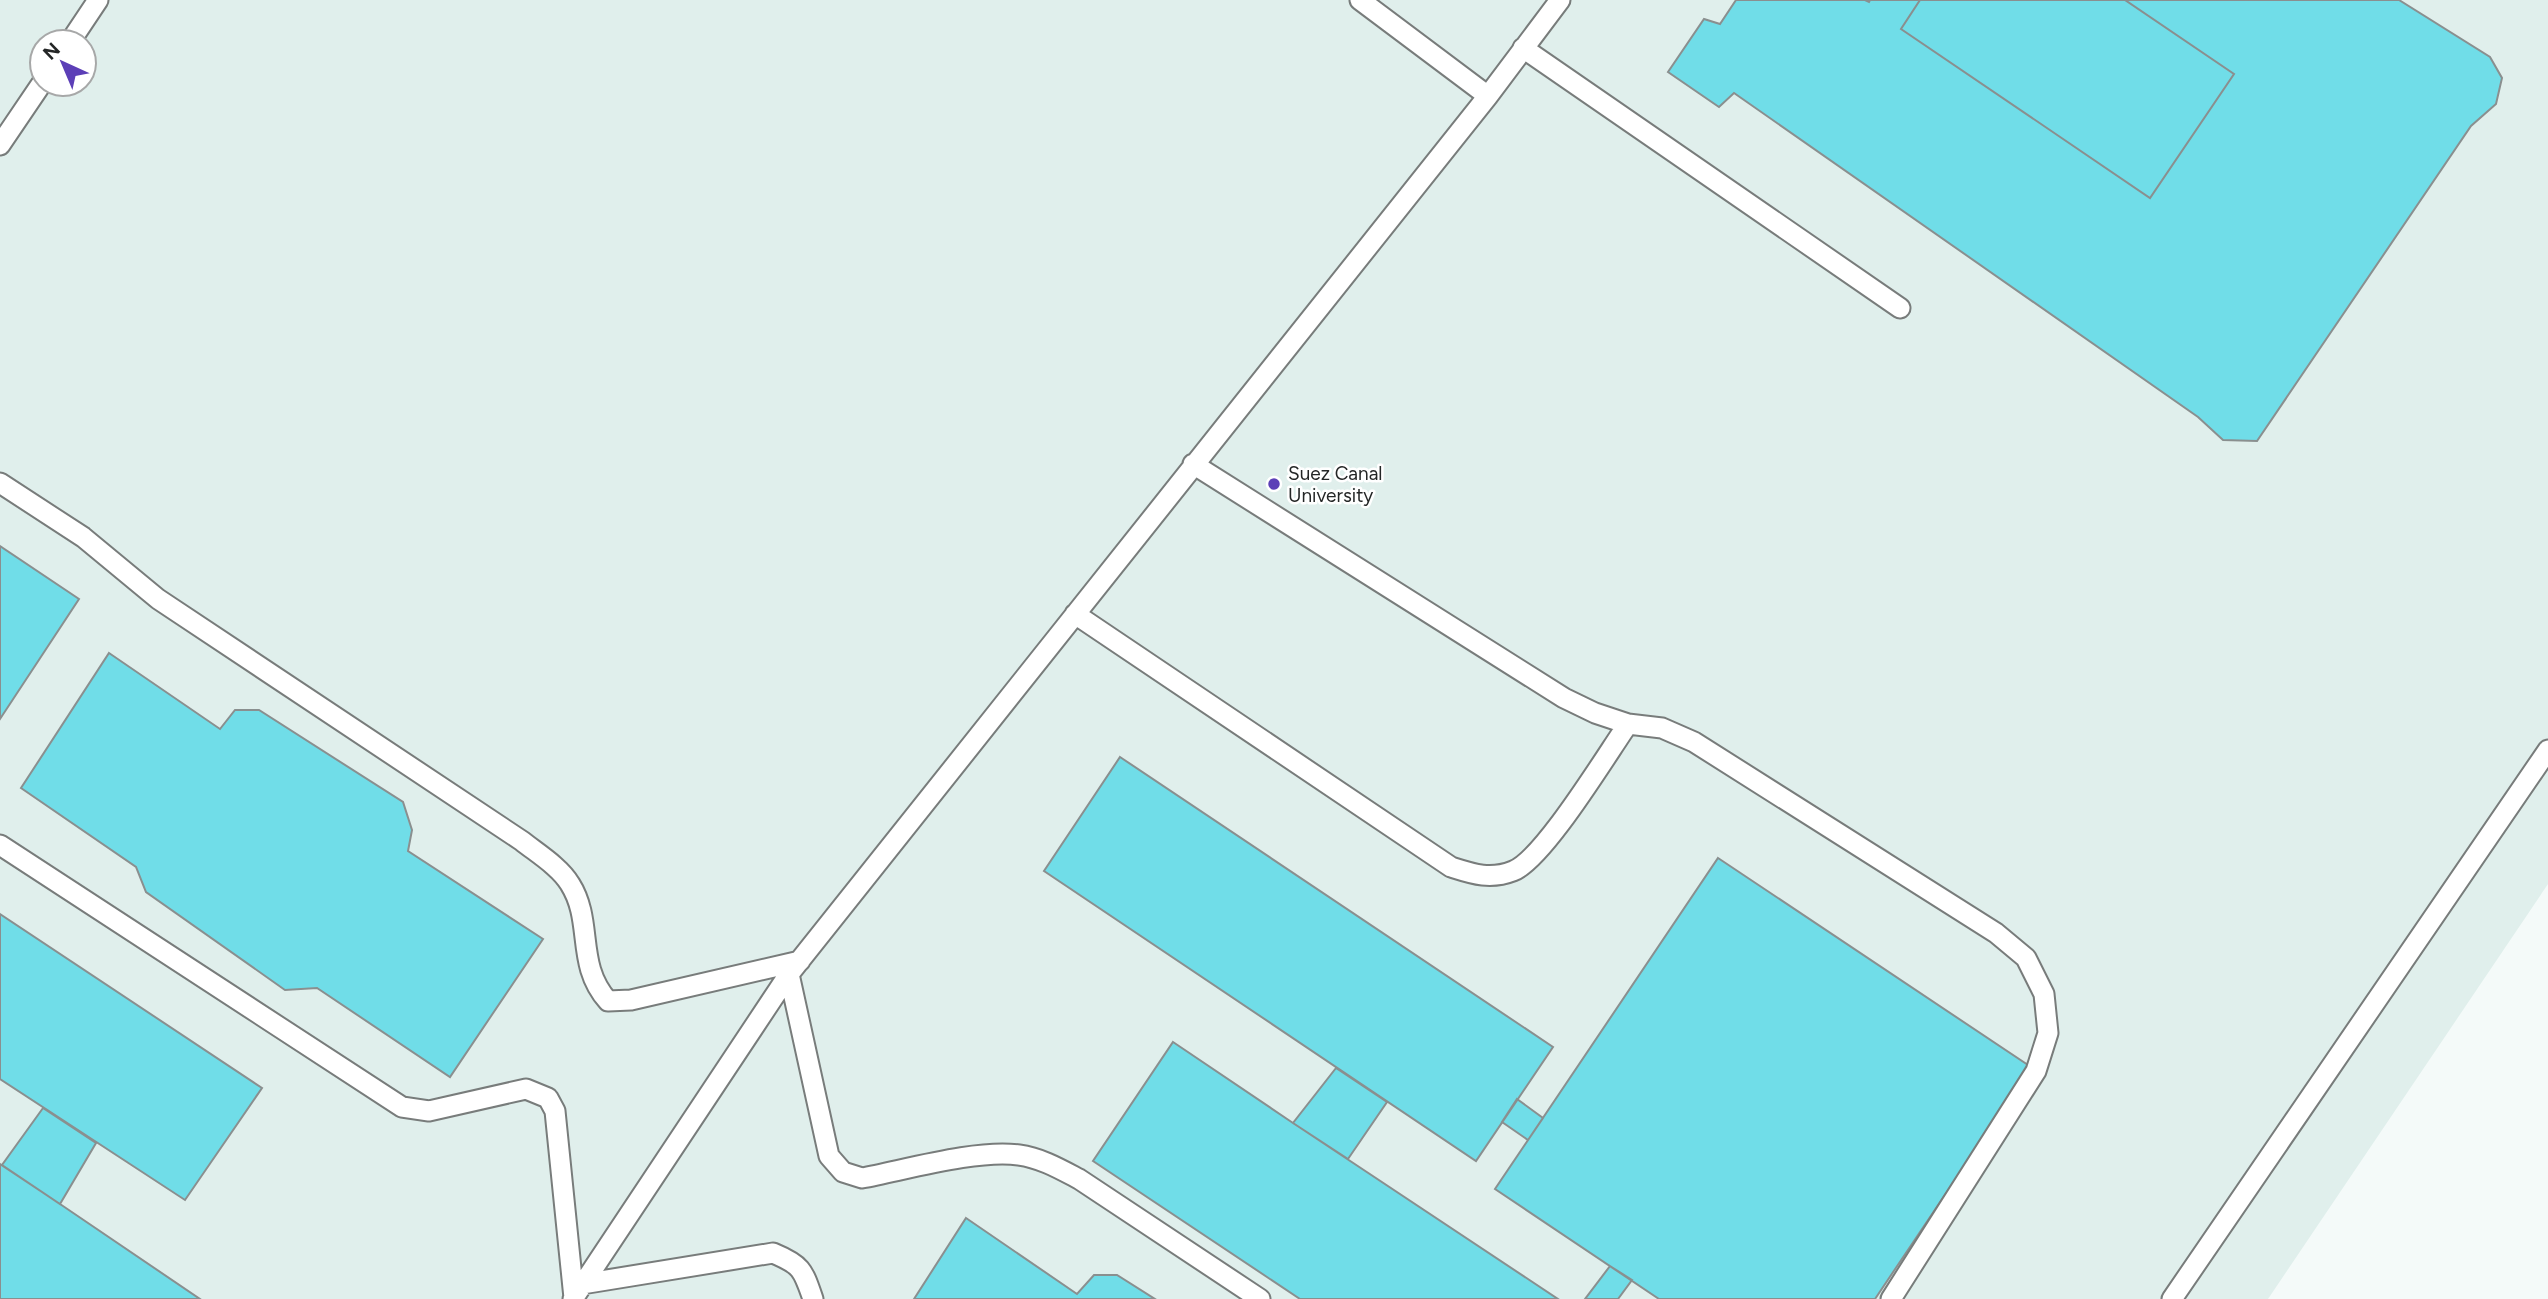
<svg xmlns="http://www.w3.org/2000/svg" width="2548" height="1299" viewBox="0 0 2548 1299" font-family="Figtree,sans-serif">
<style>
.built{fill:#e0efec;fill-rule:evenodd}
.building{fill:#70dde8;stroke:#8a8f8f;stroke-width:2}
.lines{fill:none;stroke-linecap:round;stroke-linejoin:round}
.service-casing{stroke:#787c7b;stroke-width:23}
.service{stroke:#fff;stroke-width:19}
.poi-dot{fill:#5c3fb7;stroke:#fff;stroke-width:2.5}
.labels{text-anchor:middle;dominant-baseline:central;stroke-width:5;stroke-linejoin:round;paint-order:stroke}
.poi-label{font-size:19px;fill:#242626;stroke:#fff;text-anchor:start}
</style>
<rect width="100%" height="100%" fill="#f4faf9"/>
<path class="built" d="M0 0H2548V884L2268 1299H0ZM42 42H84V84H42Z"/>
<path class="building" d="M1736 0H1865L1869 2 1870 0H1920L1901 29 2150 198 2234 74 2125 0H2399L2490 57 2502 78 2496 104 2471 126 2257 441 2223 440 2198 417 1734 93 1719 107 1668 72 1704 19 1720 24Z
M1736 0H2399L2490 57 2502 78 2496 104 2471 126 2257 441 2223 440 2198 417 1734 93 1719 107 1668 72 1704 19 1720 24Z
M0 546 79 599 0 719Z
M109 653 220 729 235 710H259L403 802 412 830 408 851 543 939 450 1077 317 988 285 990 146 892 136 867 21 788Z
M1120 757 1553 1047 1476 1161 1044 871Z
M1718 858 2031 1067 1875 1299H1659L1495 1189Z
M0 914 262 1088 185 1200 0 1079Z
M1173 1042 1293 1123 1558 1299H1300L1093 1161Z
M1336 1068 1387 1102 1348 1159 1293 1123Z
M1517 1099 1543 1118 1528 1140 1502 1122Z
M43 1108 96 1143 60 1204 2 1165Z
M0 1164 60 1204 200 1299H0Z
M966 1218 1077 1294 1094 1275H1117L1155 1299H914Z
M1610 1266 1632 1280 1618 1299H1585Z"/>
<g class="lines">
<g class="service-casing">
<path id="service" d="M1360 0 1488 96
M70 42 98 0
M1523 48 1900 308
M0 145 42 83
M1193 464 1564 698 1595 713 1628 724 1662 728 1694 742 1996 933 2026 958 2044 994 2048 1033 2036 1071 1891 1299
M0 483 83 537 158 599 522 841C537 853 560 867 570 884 594 922 575 964 608 1001L631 1000 800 961
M1075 614 1451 867C1473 874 1490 880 1513 871 1543 860 1607 754 1628 724
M0 845 402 1107 429 1111 526 1089 548 1098 555 1111 574 1298
M789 974 829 1156 843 1172 862 1178C905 1170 977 1149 1019 1155 1041 1158 1060 1169 1079 1179L1260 1299
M582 1284 773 1253C802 1265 803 1270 813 1299
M573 1299 789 974 1488 96 1560 0
M2172 1299 2548 750"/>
</g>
<use href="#service" class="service"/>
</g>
<circle class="poi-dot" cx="1274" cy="484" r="7"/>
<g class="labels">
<g class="poi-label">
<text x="1288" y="473">Suez Canal<tspan x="1288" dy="22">University</tspan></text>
</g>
</g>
<g transform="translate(63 63) rotate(316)"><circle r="33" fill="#ffffff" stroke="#a7a8a8" stroke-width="2"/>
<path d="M0-5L12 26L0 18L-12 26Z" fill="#5c3fb7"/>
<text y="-10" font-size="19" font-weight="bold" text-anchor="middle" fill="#242626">N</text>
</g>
</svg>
